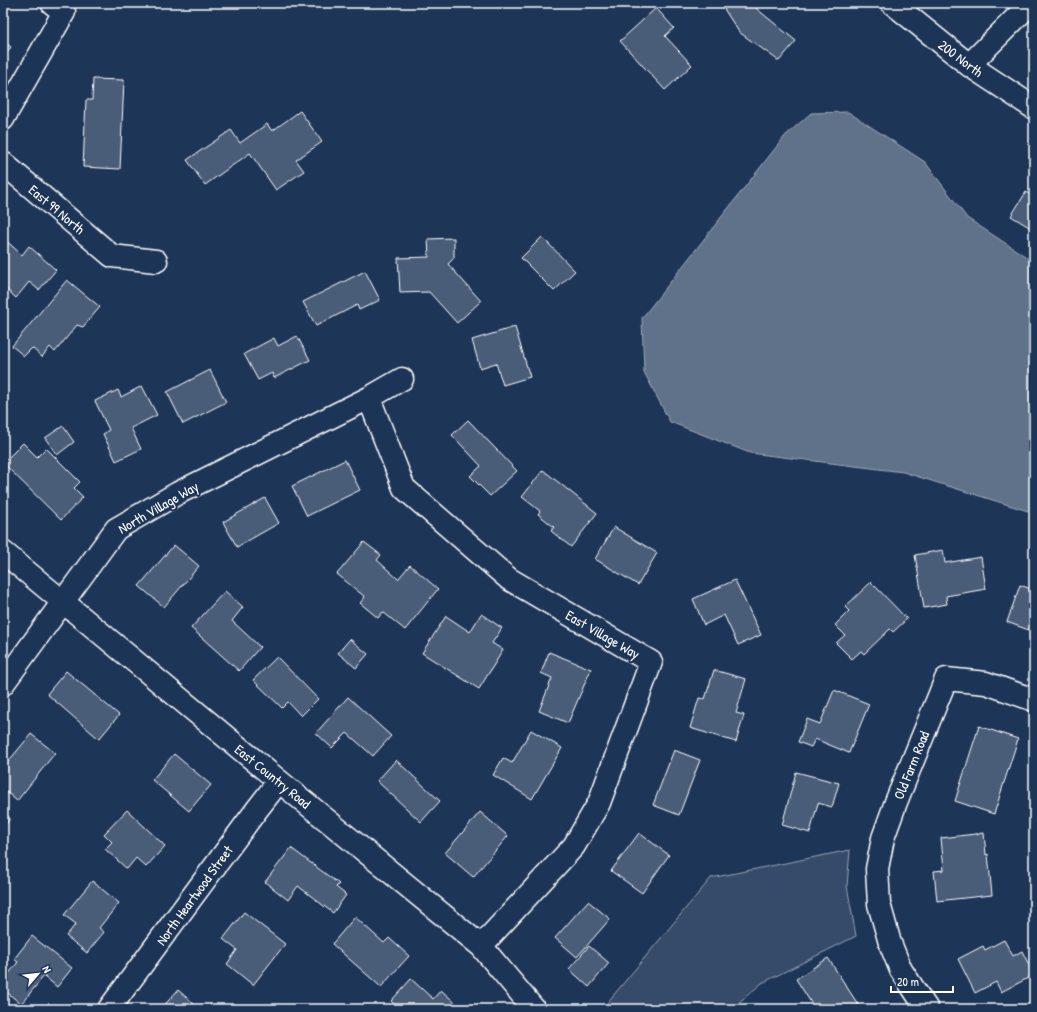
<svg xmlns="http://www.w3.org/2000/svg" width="1037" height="1012" viewBox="0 0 1037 1012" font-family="'Patrick Hand',sans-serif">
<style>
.green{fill:#364b69;stroke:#9aa5b4}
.water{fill:#617289;stroke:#a0aab8}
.building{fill:#4a5d79;stroke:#fff}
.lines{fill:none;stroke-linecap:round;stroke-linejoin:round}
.minor-casing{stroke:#fff;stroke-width:25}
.major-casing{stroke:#fff;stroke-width:25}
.minor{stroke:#1d3557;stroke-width:22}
.major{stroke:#1d3557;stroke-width:22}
.labels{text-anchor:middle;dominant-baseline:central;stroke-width:4;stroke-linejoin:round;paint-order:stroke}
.street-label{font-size:14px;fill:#fff;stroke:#1d3557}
</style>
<rect width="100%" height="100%" fill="#1d3557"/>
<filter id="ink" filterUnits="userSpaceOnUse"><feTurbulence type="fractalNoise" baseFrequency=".025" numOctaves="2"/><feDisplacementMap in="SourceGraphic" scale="8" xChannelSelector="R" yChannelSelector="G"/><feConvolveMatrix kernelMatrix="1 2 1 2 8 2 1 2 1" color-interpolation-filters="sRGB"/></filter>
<g filter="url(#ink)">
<path class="green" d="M850 850 847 886 856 936 762 983 731 1009H602L711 878Z"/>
<path class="water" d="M848 112 925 162 967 218 1025 256 1034 264V513L903 472 750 453 670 422 644 372 642 318 785 136 811 113Z"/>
<path class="building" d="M732 3H753L757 9 796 41 779 61 739 32 724 9Z
M656 8 674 28 665 36 692 65 665 90 620 41Z
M3 41 11 47 3 58Z
M93 79 124 80 120 169 83 167 86 100H92Z
M300 111 322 142 296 160 304 171 276 190 250 153 205 185 187 160 231 130 240 143 267 124 272 131Z
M1026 192 1034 197V230L1011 216Z
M542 237 575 271 554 291 521 258Z
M3 238 22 255 29 246 56 270 39 290 29 282 16 298 3 286Z
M454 238V258L448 264 481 301 457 323 429 292 400 293 398 258 429 257 428 239Z
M365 271 380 300 359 310 357 305 316 326 303 302Z
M67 280 100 307 83 327 77 325 55 352 50 347 42 357 32 348 24 356 12 346Z
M515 327 530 377 503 385 496 363 480 368 472 340Z
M297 336 310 360 274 378 272 373 258 380 244 354 274 338 278 346Z
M210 370 226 402 183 424 167 392Z
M142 386 157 415 131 428 141 449 116 461 103 434 109 430 95 401 118 390 121 397Z
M468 420 517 471 490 496 470 476 481 466 452 435Z
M63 426 74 442 57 455 45 438Z
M23 443 37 457 46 448 80 482 74 488 83 497 61 520 3 463Z
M345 460 360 490 307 516 292 486Z
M543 470 597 513 571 547 551 531 554 527 538 514 540 511 522 497Z
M265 498 279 523 237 547 223 522Z
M614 527 657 553 638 585 595 559Z
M364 542 381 555 377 560 398 579 410 565 438 589 405 630 383 612 378 618 360 603 365 597 337 574Z
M174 545 199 566 164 607 139 586Z
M943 550 945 563 981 557 986 589 946 596 947 604 924 608 915 555Z
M735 580 761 635 738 645 724 615 704 625 693 599Z
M871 582 907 619 893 632 890 629 864 654 861 651 852 659 836 643 845 635 835 625 849 611 845 607Z
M1020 585 1034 590V632L1007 622Z
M225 591 243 607 232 621 260 647 239 671 191 628Z
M481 614 502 628 492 643 503 650 479 689 422 653 446 616 470 632Z
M350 639 368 654 356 668 338 653Z
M549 652 591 669 568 723 539 711 552 678 541 673Z
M277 657 318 699 301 716 288 702 282 708 253 680Z
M714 670 746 679 736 713 744 715 736 742 690 728 699 698 705 699Z
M66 671 119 715 99 739 47 694Z
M834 690 869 704 849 753 815 739 811 747 798 742 807 719 820 724Z
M348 697 391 736 373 756 347 733 332 748 316 733Z
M979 726 1018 739 994 814 955 801Z
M531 730 562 748 532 799 493 775 503 758 512 763Z
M31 734 55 753 17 801 3 789V768Z
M674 750 700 760 679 815 653 805Z
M174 754 211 785 189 811 152 780Z
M396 760 440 801 421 822 377 781Z
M796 772 839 783 832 807 818 803 810 833 782 825Z
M1034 796V806L1031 805Z
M127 810 165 846 146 867 136 858 127 869 105 849 112 842 104 834Z
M480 812 508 836 473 877 445 853Z
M3 813 10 818 3 829Z
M639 833 669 855 642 893 611 871Z
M984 833 986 855 988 854 992 895 937 901 934 871 944 870 941 838Z
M291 848 339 884 336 887 346 895 333 913 298 886 288 900 265 882Z
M92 881 119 903 99 928 104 932 87 953 66 936 76 924 64 915Z
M588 901 610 919 577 957 555 938Z
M244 912 285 944 253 985 227 964 237 950 223 939Z
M355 917 384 943 389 938 409 956 381 987 332 944Z
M32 936 72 968 57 987 44 976 21 1004 3 989V981L18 962 14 959Z
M1004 940 1013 956 1022 951 1034 975 1001 992 996 982 975 993 958 959 983 946 985 950Z
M589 946 609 963 589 987 569 969Z
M828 958 861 1009H815L796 979Z
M411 979 433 999 441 990 462 1009H399L391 1001Z
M178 990 194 1004 190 1009H161Z"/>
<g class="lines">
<g class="minor-casing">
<path id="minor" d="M969 65 1031 3
M3 119 64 12 52 3
M3 163 112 256 156 261
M369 398 404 488 509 579 651 662 599 803 574 846 481 946
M3 552 279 781 481 946 534 1009
M3 684 116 529 178 493 369 398 402 379
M109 1009 255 812 279 781
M927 1009 901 970 890 943 879 904 877 869 883 838 896 802 946 679 986 683 1034 700"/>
</g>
<g class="major-casing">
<path id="major" d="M892 3 969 65 1034 108"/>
</g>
<use href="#minor" class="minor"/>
<use href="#major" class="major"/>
</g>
</g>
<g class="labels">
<g class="street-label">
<text transform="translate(961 58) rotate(37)">200 North</text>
<text transform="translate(57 209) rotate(40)">East 99 North</text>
<text transform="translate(158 507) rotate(-30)">North Village Way</text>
<text transform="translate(603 634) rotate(30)">East Village Way</text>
<text transform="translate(911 765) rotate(-68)">Old Farm Road</text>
<text transform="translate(273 776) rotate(39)">East Country Road</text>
<text transform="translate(194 895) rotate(-54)">North Heartwood Street</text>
</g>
</g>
<rect width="1037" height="1012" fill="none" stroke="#1d3557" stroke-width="16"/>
<rect x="8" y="8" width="1021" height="996" fill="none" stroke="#fff" stroke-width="1.5" filter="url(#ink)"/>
<g transform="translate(38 974) rotate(62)" stroke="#1d3557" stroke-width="3" paint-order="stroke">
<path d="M0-3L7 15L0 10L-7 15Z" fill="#ffffff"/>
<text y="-6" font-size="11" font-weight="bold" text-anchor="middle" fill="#ffffff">N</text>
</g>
<path d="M891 986v6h62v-6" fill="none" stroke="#ffffff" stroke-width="2"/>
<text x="897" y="986" font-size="12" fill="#ffffff" stroke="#1d3557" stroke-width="3" paint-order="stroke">20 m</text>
</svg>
